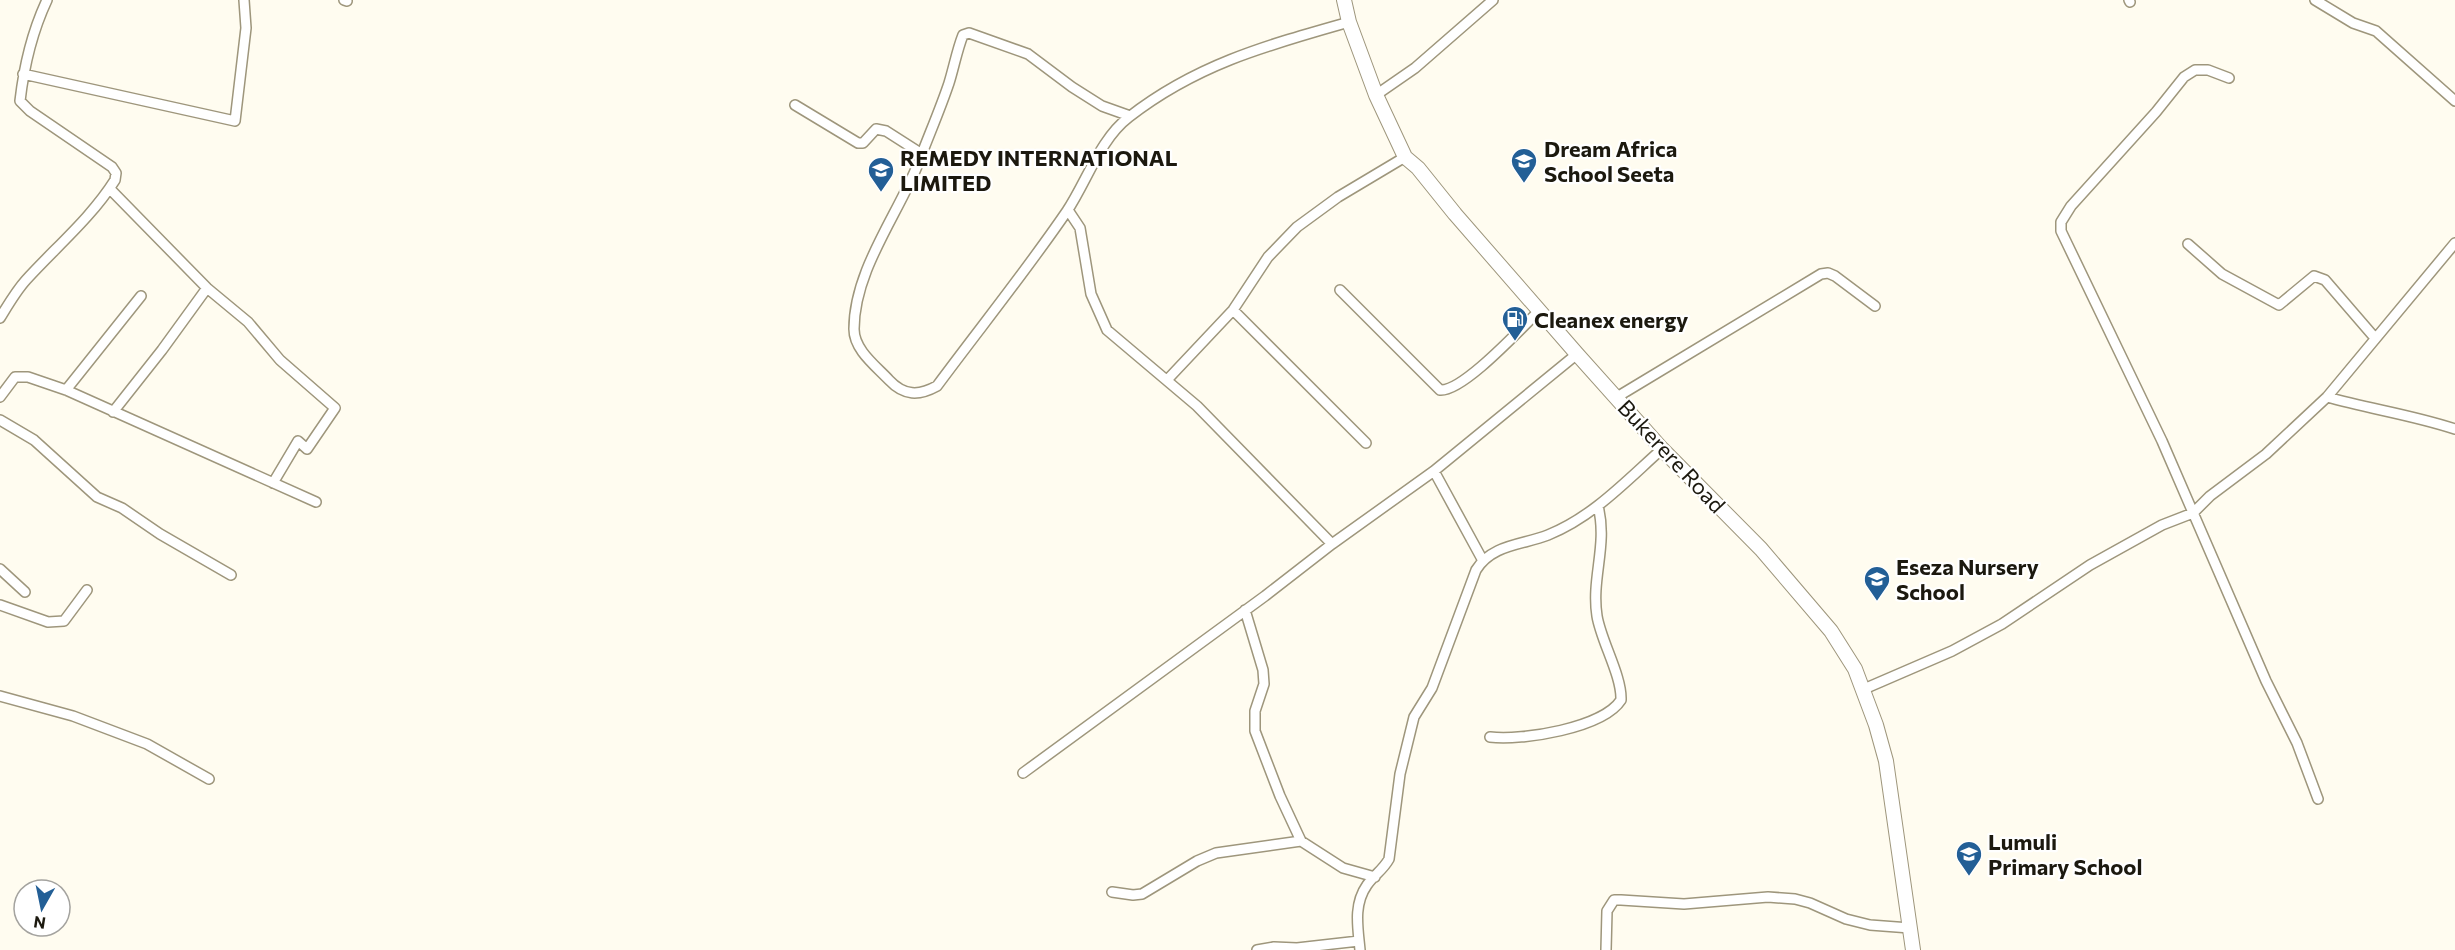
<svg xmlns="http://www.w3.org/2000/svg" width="2455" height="950" viewBox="0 0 2455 950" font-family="Commissioner,sans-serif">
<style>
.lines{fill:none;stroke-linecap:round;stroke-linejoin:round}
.street-casing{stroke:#9e967c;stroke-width:12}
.secondary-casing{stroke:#9e967c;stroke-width:16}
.street{stroke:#fff;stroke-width:9}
.secondary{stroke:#fff;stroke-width:14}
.labels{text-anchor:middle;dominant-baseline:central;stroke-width:4.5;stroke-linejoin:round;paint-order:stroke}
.poi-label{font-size:22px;font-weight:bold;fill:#1c190f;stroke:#fff;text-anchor:start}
.street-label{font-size:22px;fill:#1c190f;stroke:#fff}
</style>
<rect width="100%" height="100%" fill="#fffcf0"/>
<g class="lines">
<g class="street-casing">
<path id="street" d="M344 0 347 1
M2129 0 2130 2
M2315 0 2353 23 2376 31 2455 101
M23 74 235 121 246 28 244 0
M2229 78 2208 70H2195L2184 77 2156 112 2071 206 2061 222V231L2162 441 2266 681 2297 743 2318 799
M1376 95 1415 68 1493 0
M795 105 858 143H863L876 129 886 131 922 154
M1130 116 1102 106 1072 87 1028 54 969 33 963 35C957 50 954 67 949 83 940 110 928 137 918 164 897 216 854 271 854 329 854 350 876 366 889 380 904 396 919 396 937 386 980 328 1026 271 1067 211 1087 181 1100 139 1129 117 1197 64 1268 45 1349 22
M110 189 207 288 248 322 280 360 335 408 307 449 298 441 273 483
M1068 210 1080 228 1091 294 1107 330 1197 406 1332 544
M2188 244 2222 274 2279 305 2314 276 2325 280 2375 338
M1340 290 1440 390C1463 392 1522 327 1540 310
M1233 310 1366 443
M0 318C8 305 16 291 26 280 56 247 91 218 115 180L116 173 112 167 30 111 20 101C24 66 32 32 47 0
M1167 380 1233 310 1268 257 1297 227 1338 197 1405 157
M66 390 141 296
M0 397 15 377H28L66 390 316 502
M1617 397 1821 274 1828 273 1835 276 1875 306
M2327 397C2370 409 2413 415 2455 429
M113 412 162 350 207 288
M0 420 34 440 97 497 122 508 160 534 231 575
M1434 471 1482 559
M0 569 25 592
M0 605 48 622 64 621 87 590
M1245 610 1263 670 1264 684 1255 711V731L1280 796 1301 841
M1864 689 1952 651 2002 624 2090 565 2162 525 2193 513 2210 496 2266 454 2327 397 2455 243
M0 696 73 716 147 744 209 779
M1490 737C1522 741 1603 728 1621 700 1622 676 1601 641 1597 616 1591 578 1608 545 1598 506
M1023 773 1265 596 1332 544 1434 471 1577 354
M1112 892 1133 895 1142 894 1197 861 1216 853 1301 841 1343 868 1375 877
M1257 950 1274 947 1297 948 1359 941
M1360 950C1358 928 1353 905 1367 885 1374 875 1383 870 1389 859L1400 774 1414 717 1432 688 1476 570C1492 544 1523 545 1548 535 1593 517 1627 480 1662 449
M1606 950 1607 911 1614 900H1621L1684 904 1768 897 1795 899 1810 903 1846 919 1870 925 1910 928"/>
</g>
<g class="secondary-casing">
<path id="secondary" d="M1344 0 1349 22 1376 95 1405 157 1418 168 1455 214 1577 354 1662 449 1761 549 1831 631 1855 669 1876 725 1886 761 1913 950"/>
</g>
<use href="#street" class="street"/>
<use href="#secondary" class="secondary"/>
</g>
<defs>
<g id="school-pin" transform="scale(1.35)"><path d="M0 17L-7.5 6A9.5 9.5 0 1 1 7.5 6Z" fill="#235f96" stroke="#fff"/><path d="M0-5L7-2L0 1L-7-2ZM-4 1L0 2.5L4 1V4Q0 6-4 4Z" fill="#fff"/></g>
<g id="fuel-pin" transform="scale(1.35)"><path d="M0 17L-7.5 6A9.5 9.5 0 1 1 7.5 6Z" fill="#235f96" stroke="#fff"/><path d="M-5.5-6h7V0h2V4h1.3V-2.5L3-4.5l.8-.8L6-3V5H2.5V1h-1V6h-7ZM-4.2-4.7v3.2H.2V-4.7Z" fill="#fff"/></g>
</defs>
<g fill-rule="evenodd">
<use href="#school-pin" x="1524" y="161"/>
<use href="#school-pin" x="881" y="170"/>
<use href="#fuel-pin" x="1515" y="319"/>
<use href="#school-pin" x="1877" y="579"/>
<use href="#school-pin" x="1969" y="854"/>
</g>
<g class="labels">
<g class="poi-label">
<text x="1544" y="148">Dream Africa<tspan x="1544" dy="25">School Seeta</tspan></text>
<text x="900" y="157">REMEDY INTERNATIONAL<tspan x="900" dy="25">LIMITED</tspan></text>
<text x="1534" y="319">Cleanex energy</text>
<text x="1896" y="566">Eseza Nursery<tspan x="1896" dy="25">School</tspan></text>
<text x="1988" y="841">Lumuli<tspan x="1988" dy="25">Primary School</tspan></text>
</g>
<g class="street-label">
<text transform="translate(1672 456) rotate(47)">Bukerere Road</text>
</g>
</g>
<g transform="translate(42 908) rotate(189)"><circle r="28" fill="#ffffff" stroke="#a4a39f" stroke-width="1.5"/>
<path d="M0-4.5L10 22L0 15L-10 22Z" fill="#235f96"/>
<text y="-9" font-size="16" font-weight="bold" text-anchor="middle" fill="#1c190f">N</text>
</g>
</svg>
